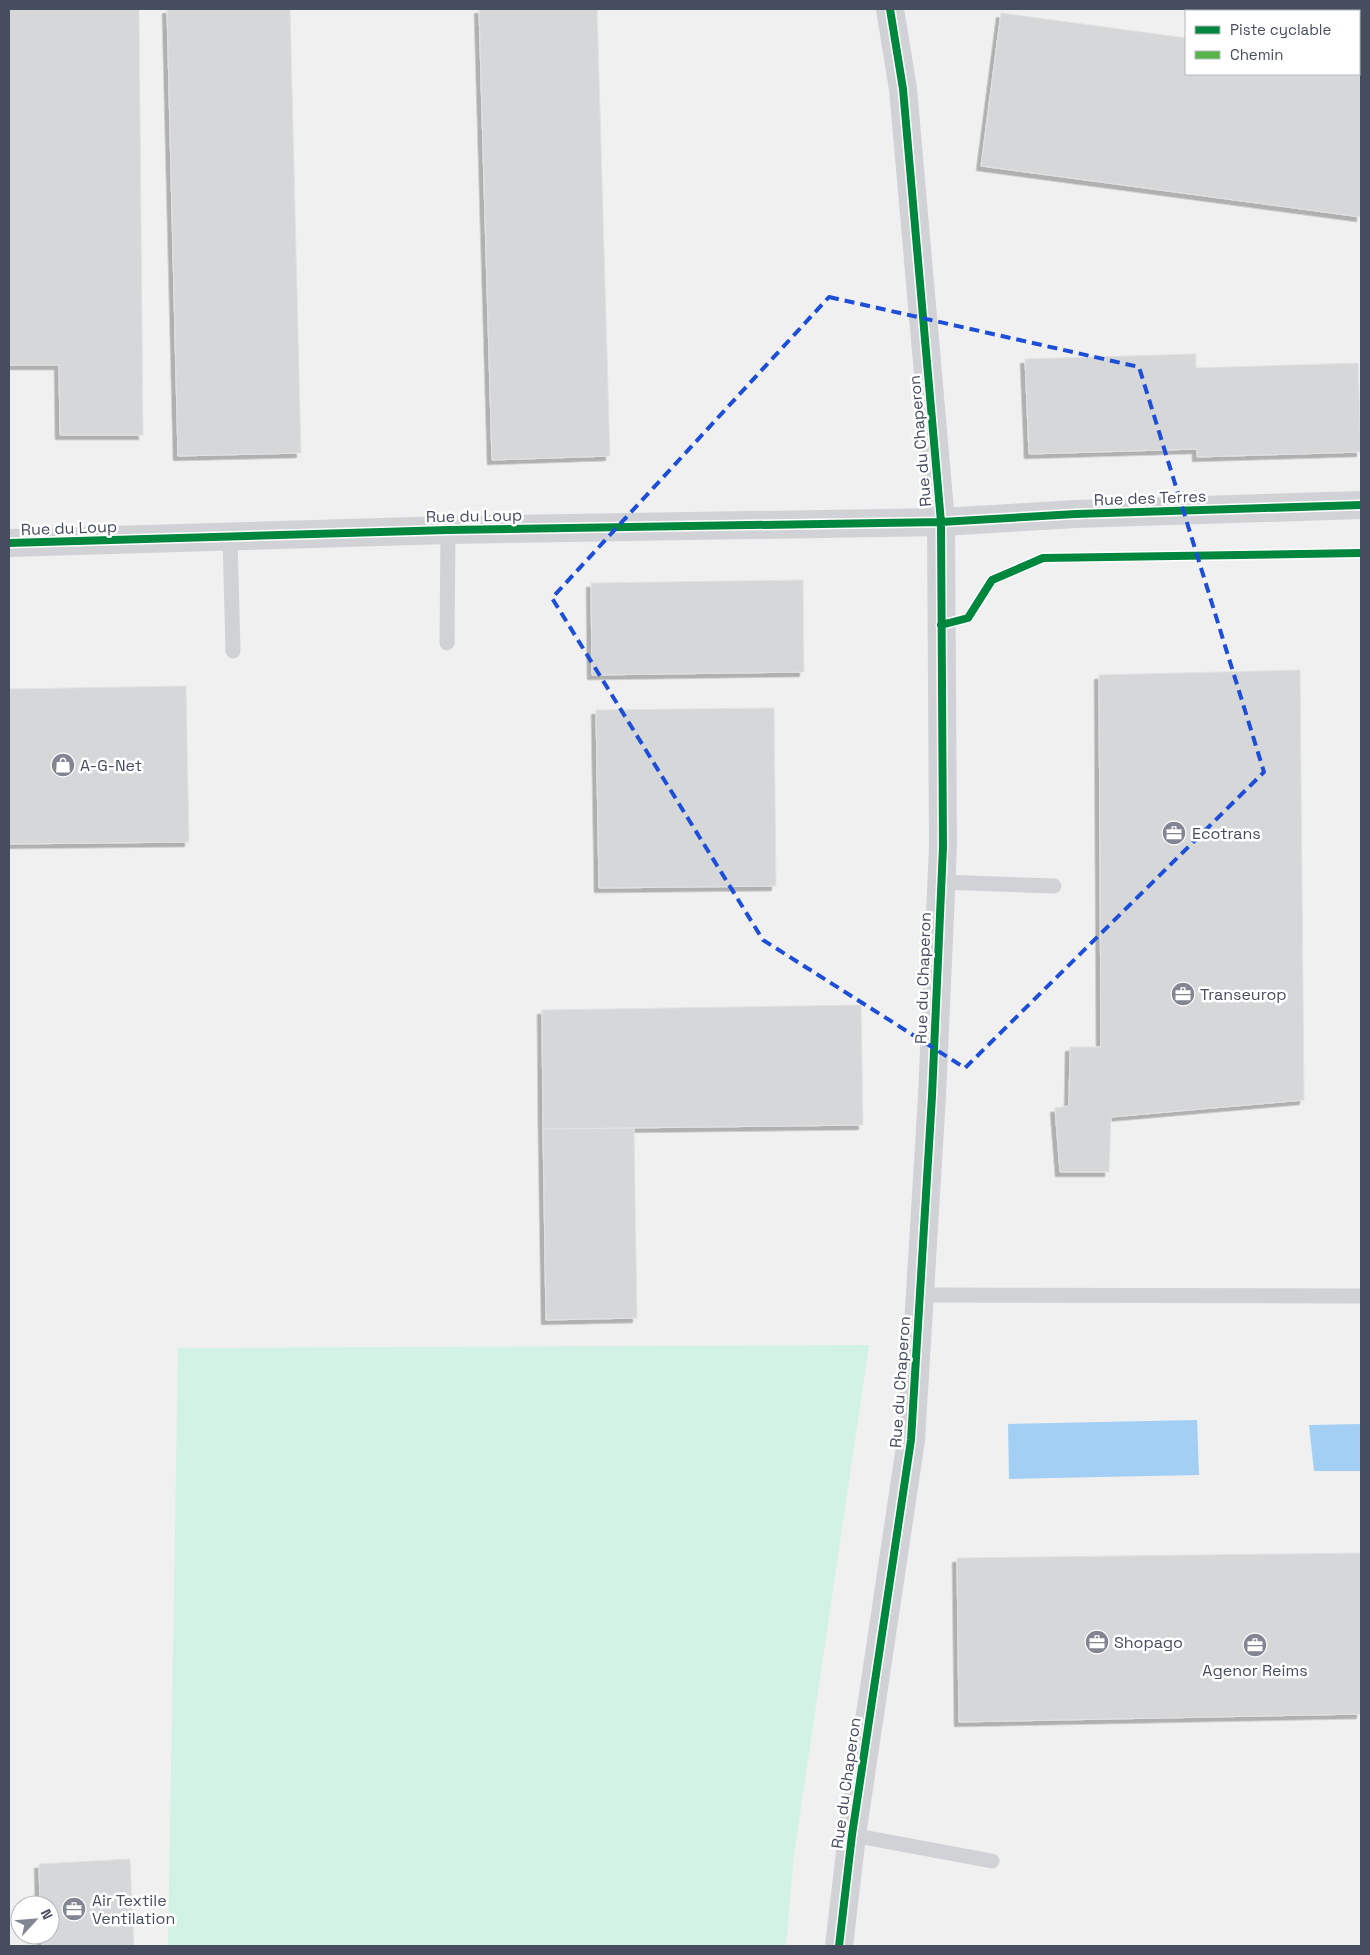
<svg xmlns="http://www.w3.org/2000/svg" width="1370" height="1955" viewBox="0 0 1370 1955" font-family="'Space Grotesk',sans-serif">
<style>
.commercial{fill:#f8f7eb}
.green{fill:#d2f2e6}
.water{fill:#a3cff4}
.building{fill:#d6d7d9;stroke:#e2e2e3;filter:url(#shadow)}
.lines{fill:none;stroke-linecap:round;stroke-linejoin:round}
.service{stroke:#d1d2d6;stroke-width:15}
.minor{stroke:#d1d2d6;stroke-width:28}
.quiet{stroke:#57b448;stroke-width:6;stroke-dasharray:12 6;stroke-linecap:butt}
.cycleway-casing{stroke:#fff;stroke-width:11}
.cycleway{stroke:#00873e;stroke-width:8}
.marked{fill:none;stroke:#1d4ed8;stroke-width:4;stroke-dasharray:10 6;stroke-linejoin:round}
.labels{text-anchor:middle;dominant-baseline:central;stroke-width:5;stroke-linejoin:round;paint-order:stroke}
.street-label{font-size:16px;fill:#454d5f;stroke:#fff}
.poi-label{font-size:16px;fill:#454d5f;stroke:#fff;text-anchor:start}
</style>
<defs>
<filter id="shadow"><feDropShadow dx="-4.5" dy="4.5" stdDeviation="0" flood-color="#0004"/></filter>
</defs>
<rect width="100%" height="100%" fill="#f1f0f0"/>
<path class="commercial" d="M1301 9H1361V16H1359V11H1321Z"/>
<path class="green" d="M869 1345 794 1855 786 1946H168L178 1348Z"/>
<path class="water" d="M1197 1420 1199 1475 1009 1479 1008 1424Z
M1361 1424V1471H1314L1309 1425Z"/>
<path class="building" d="M9 9H139L143 435H60L59 365H9Z
M167 9H290L301 453 178 456Z
M479 9H597L610 456 492 460Z
M1001 13 1186 38V74H1359V61L1361 62V217L981 166Z
M1196 354V368L1358 363 1361 452 1197 457V449L1029 454 1025 359Z
M803 580 804 672 592 675 591 583Z
M1300 670 1304 1100 1111 1117 1109 1172H1060L1055 1108 1069 1106 1070 1047H1101L1099 675Z
M186 686 189 842 9 844V689Z
M774 708 776 886 599 888 596 710Z
M861 1005 863 1125 543 1129 542 1010Z
M634 1128 637 1318 546 1320 543 1129Z
M1361 1553V1714L959 1722 957 1558Z
M130 1859 134 1946H42V1935H50V1905H40L39 1864Z"/>
<g class="lines">
<path class="service" d="M230 536 233 651
M447 643 448 530
M941 882 1054 886
M919 1295 1361 1296
M852 1835 992 1861"/>
<path class="minor" d="M9 543 448 530 941 522 1076 514 1361 505
M839 1946 852 1835 911 1440 932 1096 943 847 941 522 903 89 890 9"/>
<path class="quiet" d="M1301 9 1321 11
M1359 16H1361"/>
<g class="cycleway-casing">
<path id="cycleway" d="M9 543 448 530 941 522 1076 514 1361 505
M941 625 968 618 992 580 1043 558 1361 553
M839 1946 852 1835 911 1440 932 1096 943 847 941 522 903 89 890 9"/>
</g>
<use href="#cycleway" class="cycleway"/>
</g>
<path class="marked" d="M829 297 1139 367 1264 772 965 1068 763 940 552 598Z"/>
<defs>
<g id="shop-disc" transform="scale(1.25)"><circle r="9.5" fill="#818692" stroke="#fff"/><path d="M-5-2.5h2.3a2.7 3.5 0 0 1 5.4 0H5L5.5 6h-11ZM-1.5-2.5h3a1.5 2.3 0 0 0-3 0Z" fill="#fff"/></g>
<g id="office-disc" transform="scale(1.25)"><circle r="9.5" fill="#818692" stroke="#fff"/><path d="M-6-3h4V-5.5h4V-3h4V5H-6ZM-1-4.5V-3h2v-1.5ZM-6 0V1H6V0Z" fill="#fff"/></g>
</defs>
<g fill-rule="evenodd">
<use href="#shop-disc" x="63" y="765"/>
<use href="#office-disc" x="1174" y="833"/>
<use href="#office-disc" x="1183" y="994"/>
<use href="#office-disc" x="1097" y="1642"/>
<use href="#office-disc" x="1255" y="1645"/>
<use href="#office-disc" x="74" y="1909"/>
</g>
<g class="labels">
<g class="street-label">
<text transform="translate(920 441) rotate(-95)">Rue du Chaperon</text>
<text transform="translate(1150 498) rotate(-2)">Rue des Terres</text>
<text transform="translate(474 516) rotate(-1)">Rue du Loup</text>
<text transform="translate(69 528) rotate(-2)">Rue du Loup</text>
<text transform="translate(923 978) rotate(-88)">Rue du Chaperon</text>
<text transform="translate(900 1382) rotate(-86)">Rue du Chaperon</text>
<text transform="translate(846 1783) rotate(-82)">Rue du Chaperon</text>
</g>
<g class="poi-label">
<text x="80" y="765">A-G-Net</text>
<text x="1192" y="833">Ecotrans</text>
<text x="1200" y="994">Transeurop</text>
<text x="1114" y="1642">Shopago</text>
<text x="1255" y="1670" text-anchor="middle">Agenor Reims</text>
<text x="92" y="1900">Air Textile<tspan x="92" dy="18">Ventilation</tspan></text>
</g>
</g>
<rect width="1370" height="1955" fill="none" stroke="#454d5f" stroke-width="20"/>
<rect x="1185" y="10" width="175" height="65" fill="#ffffff" stroke="#b5b8bf"/>
<rect x="1195" y="26" width="25" height="8" fill="#00873e" stroke="#b5b8bf"/>
<text x="1230" y="35" font-size="15" fill="#454d5f">Piste cyclable</text>
<rect x="1195" y="51" width="25" height="8" fill="#57b448" stroke="#b5b8bf"/>
<text x="1230" y="60" font-size="15" fill="#454d5f">Chemin</text>
<g transform="translate(35 1920) rotate(64)"><circle r="24" fill="#ffffff" stroke="#b5b8bf"/>
<path d="M0-4L9 19L0 12L-9 19Z" fill="#818692"/>
<text y="-8" font-size="14" font-weight="bold" text-anchor="middle" fill="#454d5f">N</text>
</g>
</svg>
